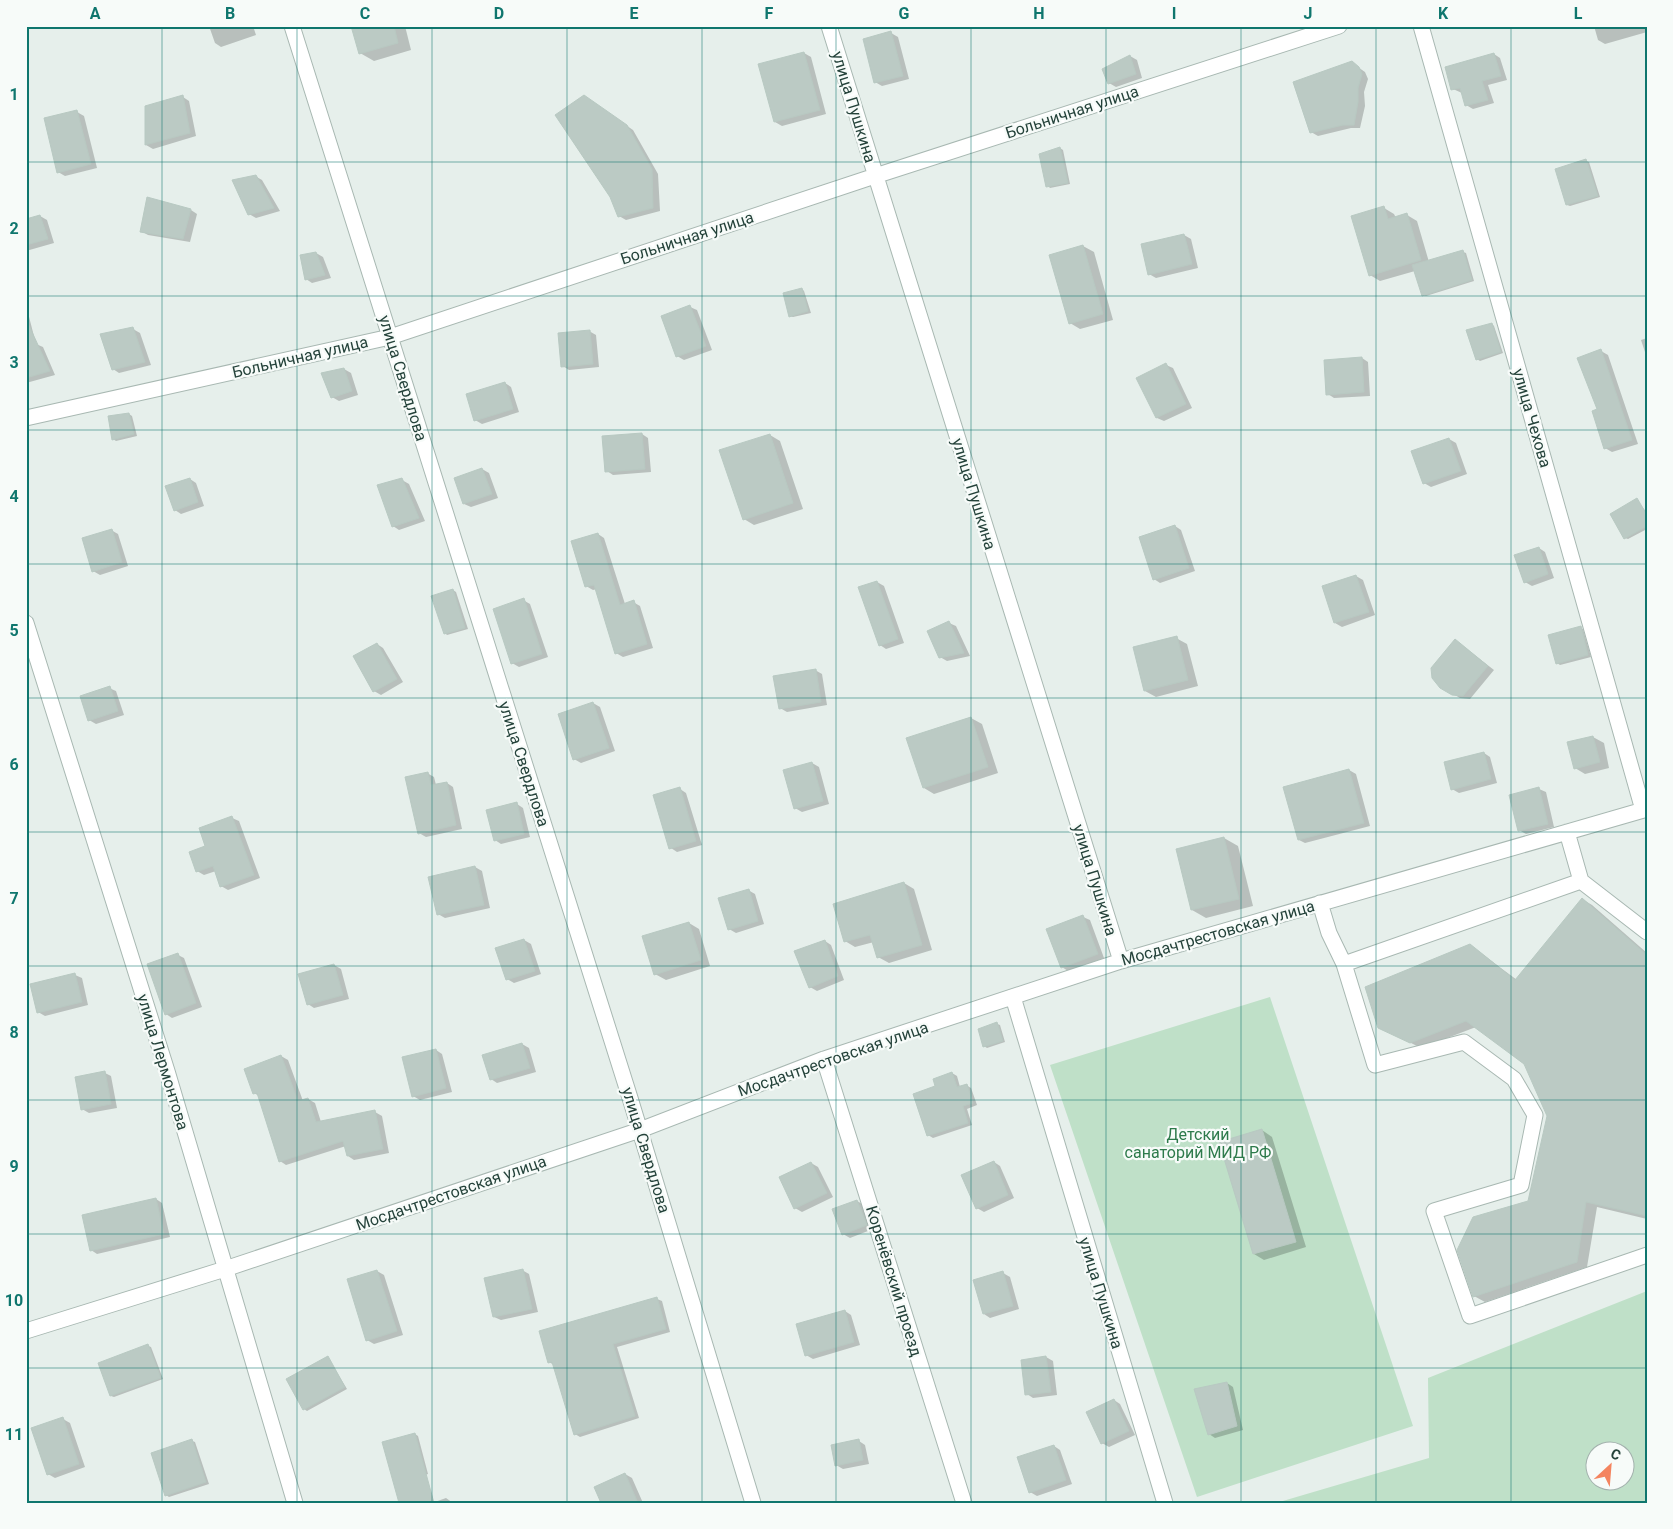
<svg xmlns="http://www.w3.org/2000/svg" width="1673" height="1529" viewBox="0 0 1673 1529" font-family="Roboto,sans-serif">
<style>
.green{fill:#bfe0c8;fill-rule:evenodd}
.shadow{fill:#0003}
.building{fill:#bbcac4;stroke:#b8c9c2}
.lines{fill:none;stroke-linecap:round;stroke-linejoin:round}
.minor-casing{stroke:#a8b8b2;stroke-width:17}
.minor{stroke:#fff;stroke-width:15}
.grid{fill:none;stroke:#0f766e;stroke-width:1;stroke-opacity:0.55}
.labels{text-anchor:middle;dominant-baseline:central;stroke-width:4.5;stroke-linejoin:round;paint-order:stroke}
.street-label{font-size:16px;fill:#24423a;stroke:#f7fbf9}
.park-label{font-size:16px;fill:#2d7a4b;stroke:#f7fbf9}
.neatline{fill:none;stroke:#0f766e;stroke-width:2}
.grid-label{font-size:16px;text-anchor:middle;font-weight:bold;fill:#0f766e}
</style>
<rect width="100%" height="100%" fill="#e6efeb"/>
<path class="green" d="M1270 997 1413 1426 1197 1497 1050 1065Z
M1647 1291V1503H1276L1429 1458 1428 1378ZM1596 1452H1626V1482H1596Z"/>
<path class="shadow" d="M209 26H253L256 35 221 47 215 43Z
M353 26H405L411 50 374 61 360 53Z
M1594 26H1647V32L1605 44 1598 40Z
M891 33 898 37 909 79 882 86 875 82Z
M804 53 811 57 826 114 782 126 775 122Z
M1494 54 1500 58 1507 80 1488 85 1494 103 1473 109 1466 105 1462 93 1453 89Z
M1130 56 1137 60 1142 78 1116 87 1109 83 1103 70Z
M1352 63 1365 72 1368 79 1364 92 1365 106 1360 128H1351L1318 136 1311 132Z
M183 97 189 101 196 136 153 149 146 145V107Z
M591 101 633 130 658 174 660 211 626 220 619 216 612 197Z
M77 112 84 116 97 168 65 176 58 172Z
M1060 148 1063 150 1070 184 1050 188 1048 186Z
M1586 161 1589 162 1600 197 1570 206 1567 205Z
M255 176 262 180 280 211 256 218 249 214Z
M1384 208 1394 214 1396 218 1407 215 1417 221 1429 262 1463 252 1466 253 1474 281 1426 296 1423 295 1415 271 1380 281 1370 275Z
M191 210 197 214 190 242 148 235 141 231Z
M40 216 47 220 54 243 26 251V221Z
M1184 235 1191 239 1198 268 1156 278 1149 274Z
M1083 246 1094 252 1113 320 1080 329 1070 323Z
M316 253 323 257 331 278 312 283 306 279Z
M802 289 804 291 811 313 793 317 790 316Z
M26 305 36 344 43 347 55 375 26 383Z
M690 307 697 310 712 350 684 360 677 356Z
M1492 324 1494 326 1503 353 1480 361 1477 359Z
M133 329 140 333 151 365 119 373 113 369Z
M589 331 596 335 599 367 569 370 563 366Z
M1647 338V358L1641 340Z
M1601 351 1608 355 1638 444 1612 452 1605 448 1598 410Z
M1362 358 1368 362 1370 396 1334 398 1328 394Z
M1166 365 1173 368 1192 408 1164 421 1157 418 1138 378Z
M344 369 351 373 358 395 339 401 332 397Z
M505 383 511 387 519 412 482 424 475 420Z
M129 414 132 416 137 436 116 441 113 439Z
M642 434 648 438 651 472 613 475 607 471Z
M770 435 780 441 803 509 754 525 744 519Z
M1449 439 1456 443 1467 474 1431 487 1424 483Z
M482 469 489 473 498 498 471 507 464 504Z
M190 479 196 483 204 506 181 514 175 510Z
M402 480 409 484 425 521 399 530 393 526Z
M1637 500 1647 513V529L1628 539 1625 538Z
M1175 526 1181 530 1195 571 1160 583 1154 579Z
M111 530 118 534 128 566 100 575 93 571Z
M598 534 604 538 625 604 633 602 640 606 653 648 623 657 616 653 597 589 593 590 586 586Z
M1539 548 1545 552 1554 578 1532 586 1525 582Z
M1356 576 1363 580 1375 615 1342 627 1335 623 1323 587Z
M877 582 884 586 904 643 886 649 880 645Z
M453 590 456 592 468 629 447 635 445 633Z
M523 600 530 604 548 657 519 667 512 663Z
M949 623 956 626 970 656 947 661 940 657Z
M1580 628 1583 629 1591 657 1560 665 1557 663Z
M1176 638 1187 644 1198 686 1156 697 1145 691Z
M1455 640 1494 670 1470 699 1460 698 1441 687Z
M377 644 383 648 403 682 381 695 374 691 355 657Z
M815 670 822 674 827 705 787 712 780 708Z
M109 688 116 691 124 715 96 724 89 720Z
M593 703 600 707 615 751 581 763 574 759Z
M971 718 982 724 998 773 934 794 924 788Z
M1593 737 1604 743 1609 768 1585 774 1575 768Z
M1484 753 1490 757 1497 783 1459 793 1452 789Z
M812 763 819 767 829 804 802 812 795 808Z
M1349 770 1356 774 1370 826 1305 843 1299 840Z
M427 773 434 777 436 785 447 783 453 787 462 829 426 837 419 833Z
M680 789 686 793 702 845 677 852 671 848Z
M1539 789 1546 792 1554 827 1526 834 1519 830Z
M517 804 523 808 530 837 501 844 495 840Z
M232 818 239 821 260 878 228 890 221 886 216 871 204 875 197 871 207 847Z
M1224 838 1238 846 1253 906 1206 918 1192 910Z
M475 867 482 871 490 908 445 918 438 914Z
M904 883 914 889 932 950 889 963 878 957 874 942 855 947 845 941Z
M748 890 755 894 764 924 736 933 729 929Z
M1582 899 1592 905 1647 953V1219L1597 1207 1587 1267 1485 1302 1474 1296 1529 1202 1548 1116 1525 1064 1476 1027 1421 1048 1379 1027 1470 945 1517 980Z
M1083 917 1090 920 1104 958 1068 971 1062 967Z
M689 923 699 929 710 966 666 980 655 974Z
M524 940 531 944 541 974 514 983 507 979Z
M825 941 831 945 844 980 817 991 810 987Z
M178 955 184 958 202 1007 172 1018 166 1014Z
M334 965 341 969 349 999 314 1008 308 1004Z
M75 975 82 978 88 1005 45 1016 38 1012Z
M997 1024 1000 1025 1005 1042 987 1048 984 1046Z
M522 1044 529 1048 536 1072 497 1083 491 1079Z
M436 1050 442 1054 452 1092 420 1100 413 1096Z
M281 1056 288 1060 303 1101 308 1099 315 1103 321 1122 375 1112 382 1116 389 1153 354 1160 348 1156 346 1146 286 1165 280 1161 259 1096 254 1093Z
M105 1073 111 1076 117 1108 89 1113 82 1109Z
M952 1073 957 1076 960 1087 966 1085 971 1088 977 1105 967 1109 972 1125 933 1138 928 1135 937 1087Z
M1262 1130 1272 1137 1306 1247 1264 1260 1254 1254Z
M994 1162 1000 1166 1014 1198 984 1212 977 1208Z
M811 1163 818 1167 833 1197 802 1212 795 1208Z
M156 1199 162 1203 170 1237 97 1254 91 1250Z
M857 1201 864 1205 873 1229 850 1238 843 1234Z
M522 1270 529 1274 538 1312 501 1320 494 1317Z
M377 1271 384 1275 403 1335 374 1344 367 1340Z
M1003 1273 1010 1277 1019 1309 990 1318 984 1314Z
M657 1299 662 1301 670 1332 617 1347 639 1418 580 1437 575 1434 554 1365 549 1362Z
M845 1311 851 1315 860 1345 813 1359 806 1355Z
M148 1346 151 1347 163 1379 114 1397 111 1396Z
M1046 1357 1053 1361 1057 1395 1033 1398 1027 1394Z
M328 1358 347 1389 307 1411 304 1409Z
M1227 1383 1233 1387 1243 1430 1215 1438 1209 1434Z
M1114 1400 1120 1404 1135 1435 1109 1447 1102 1443Z
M63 1419 70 1423 85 1467 55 1478 48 1474Z
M415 1434 418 1436 428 1474 397 1483Z
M192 1441 195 1442 209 1484 169 1497 166 1495Z
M859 1441 865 1445 869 1464 843 1469 836 1465Z
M1054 1446 1060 1450 1072 1484 1037 1496 1030 1492Z
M625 1474 632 1478 643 1503H602Z
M446 1498 453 1503H432Z"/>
<path class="building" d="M351 26H394L398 43 359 54Z
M891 31 903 76 874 83 863 39Z
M804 52 820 110 774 122 758 64Z
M1494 53 1501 76 1482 81 1488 100 1465 106 1460 88 1451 90 1445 67Z
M1130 55 1136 74 1108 84 1102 69Z
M1352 61 1359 67 1362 74 1358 88V102L1354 125H1343L1310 133 1293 82Z
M183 95 190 133 145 145V106Z
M584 95 627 125 652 169 653 208 618 217 610 197 555 115Z
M77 110 91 164 57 173 44 118Z
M1060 147 1068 183 1046 187 1039 154Z
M1586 159 1598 196 1566 205 1555 169Z
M256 175 274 208 248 215 232 180Z
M147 197 191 209 183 239 140 232Z
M1384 206 1388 219 1407 213 1421 260 1369 276 1351 216Z
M40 215 48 239 26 245V219Z
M1184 234 1192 264 1148 275 1141 244Z
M1083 245 1103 314 1069 324 1049 255Z
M1463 250 1472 280 1422 296 1412 265Z
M316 252 325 275 305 280 300 255Z
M802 288 808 311 789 317 783 293Z
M690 305 706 346 676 357 661 316Z
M26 319 50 371 26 378Z
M1492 323 1501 352 1476 360 1466 330Z
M133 327 145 362 112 370 100 334Z
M590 330 593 364 561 367 558 333Z
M1601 349 1632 440 1604 449 1592 411 1597 409 1577 358Z
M1362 357 1364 392 1326 395 1324 360Z
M1166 363 1186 404 1156 418 1136 378Z
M344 368 352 391 331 398 321 373Z
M505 382 513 409 474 421 466 394Z
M129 413 134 434 112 440 108 416Z
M642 433 645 469 605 472 602 436Z
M770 434 793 503 743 520 719 450Z
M1449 438 1461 471 1423 484 1411 451Z
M482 468 492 494 463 504 454 478Z
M190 478 198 502 174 511 165 486Z
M402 478 419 518 392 527 377 485Z
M1637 498 1647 515V526L1624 539 1610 514Z
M1175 525 1189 568 1153 580 1139 537Z
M112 529 122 562 92 572 82 538Z
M598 533 620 605 634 600 647 644 615 654 594 585 585 587 571 541Z
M1539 547 1548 574 1524 583 1514 555Z
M1356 575 1369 612 1334 623 1322 586Z
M877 581 898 639 879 646 858 587Z
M453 589 465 628 444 634 431 596Z
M524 598 542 654 511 664 493 609Z
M949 621 964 653 939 658 927 631Z
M1581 626 1588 655 1556 664 1548 635Z
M1177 636 1188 680 1144 691 1133 647Z
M1455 639 1488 666 1463 696 1452 695 1440 688 1432 678 1431 668Z
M377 643 397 679 373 692 353 656Z
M816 669 821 702 779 709 773 676Z
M110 686 118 711 88 721 80 696Z
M593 702 609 748 573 760 558 714Z
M971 717 988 767 923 788 906 738Z
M1593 736 1600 762 1574 769 1567 742Z
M1484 752 1491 779 1451 790 1444 762Z
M812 762 823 801 794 809 783 770Z
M1349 769 1364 823 1298 840 1283 787Z
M428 772 431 785 447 782 456 825 418 834 405 777Z
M680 787 696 841 669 849 653 795Z
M1539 787 1548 824 1518 831 1509 795Z
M517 802 524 834 494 841 486 810Z
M232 816 254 875 220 887 213 866 196 872 189 852 205 846 199 828Z
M1224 837 1239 899 1191 910 1176 849Z
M475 866 484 905 437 915 428 877Z
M904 882 922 945 877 958 870 935 844 942 833 904Z
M749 889 758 921 728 930 718 898Z
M1582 898 1647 955V1216L1586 1202 1577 1262 1473 1297 1457 1250 1473 1217 1528 1201 1547 1116 1524 1064 1466 1021 1410 1043 1378 1028 1365 987 1470 944 1515 980Z
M1083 915 1098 954 1061 968 1046 929Z
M689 922 701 960 654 975 642 936Z
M524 939 535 971 506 980 495 948Z
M825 940 838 976 809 988 794 951Z
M178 953 196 1003 165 1015 147 964Z
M334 964 343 995 307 1005 298 974Z
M75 973 82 1002 37 1013 30 984Z
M997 1022 1003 1041 983 1047 978 1029Z
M522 1043 530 1068 490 1080 482 1055Z
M436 1049 446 1088 412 1097 402 1057Z
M281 1055 298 1101 308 1098 316 1122 375 1110 383 1149 347 1156 343 1141 279 1162 257 1093 253 1094 244 1069Z
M105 1071 111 1104 81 1110 75 1077Z
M952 1072 957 1087 967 1084 973 1103 963 1106 968 1123 927 1136 913 1094 935 1086 933 1079Z
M1262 1129 1296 1242 1253 1254 1219 1142Z
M994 1161 1008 1195 976 1209 961 1175Z
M811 1162 827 1193 794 1209 779 1177Z
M156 1198 164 1234 90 1251 82 1215Z
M857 1200 867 1225 842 1235 832 1209Z
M523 1269 532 1309 493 1317 484 1278Z
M377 1270 397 1331 366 1341 347 1279Z
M1003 1271 1013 1306 983 1314 973 1280Z
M657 1297 666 1329 613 1344 635 1416 574 1435 552 1362 548 1363 539 1331Z
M845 1310 854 1342 805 1356 796 1324Z
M148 1344 161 1378 110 1396 98 1363Z
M328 1356 345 1387 303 1410 286 1379Z
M1046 1356 1051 1392 1025 1395 1021 1360Z
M1227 1382 1237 1426 1208 1435 1194 1389Z
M1114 1399 1129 1431 1101 1444 1086 1412Z
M63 1417 79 1464 47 1475 31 1428Z
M415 1433 434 1503H399L382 1442Z
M192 1439 206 1482 165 1496 151 1453Z
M859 1439 863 1460 835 1466 831 1445Z
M1054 1445 1066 1480 1029 1493 1017 1457Z
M625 1473 638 1503H601L594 1487Z"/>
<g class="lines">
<g class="minor-casing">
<path id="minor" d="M292 26 630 1098 753 1503
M829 26 1121 961
M1421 26 1643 810
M26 418 390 337 875 176 1339 26
M26 623 167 1071 295 1503
M1581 881 1647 932
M1320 903 1329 933 1344 964 1581 881 1567 832
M1344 964 1375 1065 1464 1042 1514 1079 1535 1115 1521 1185 1434 1211 1470 1316 1647 1255
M1013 997 1165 1503
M824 1059 964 1503
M26 1331 225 1269 640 1130 824 1059 1121 961 1647 809"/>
</g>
<use href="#minor" class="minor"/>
</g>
<path class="grid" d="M162 26V1503M297 26V1503M432 26V1503M567 26V1503M702 26V1503M836 26V1503M971 26V1503M1106 26V1503M1241 26V1503M1376 26V1503M1511 26V1503M26 162H1647M26 296H1647M26 430H1647M26 564H1647M26 698H1647M26 832H1647M26 966H1647M26 1100H1647M26 1234H1647M26 1368H1647"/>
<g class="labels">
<g class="street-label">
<text transform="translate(854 107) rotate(73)">улица Пушкина</text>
<text transform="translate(1072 112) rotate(-18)">Больничная улица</text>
<text transform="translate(687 238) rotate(-18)">Больничная улица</text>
<text transform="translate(300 357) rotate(-13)">Больничная улица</text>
<text transform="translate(403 378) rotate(73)">улица Свердлова</text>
<text transform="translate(1532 418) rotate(74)">улица Чехова</text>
<text transform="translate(974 494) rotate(73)">улица Пушкина</text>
<text transform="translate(524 764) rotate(72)">улица Свердлова</text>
<text transform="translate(1095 880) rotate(73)">улица Пушкина</text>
<text transform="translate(1218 933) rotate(-16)">Мосдачтрестовская улица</text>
<text transform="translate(833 1059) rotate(-19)">Мосдачтрестовская улица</text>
<text transform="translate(163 1062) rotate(73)">улица Лермонтова</text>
<text transform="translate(646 1150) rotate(73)">улица Свердлова</text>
<text transform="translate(451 1193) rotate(-19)">Мосдачтрестовская улица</text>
<text transform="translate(894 1281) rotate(73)">Коренёвский проезд</text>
<text transform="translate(1101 1293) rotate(73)">улица Пушкина</text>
</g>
<g class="park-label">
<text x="1198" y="1134">Детский<tspan x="1198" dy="18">санаторий МИД РФ</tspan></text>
</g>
</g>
<rect width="1673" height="1529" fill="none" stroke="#f7fbf9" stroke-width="55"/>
<g transform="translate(1610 1466) rotate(26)"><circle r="24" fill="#f7fbf9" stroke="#a3b1ad"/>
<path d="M0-4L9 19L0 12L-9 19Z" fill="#f4845f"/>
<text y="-8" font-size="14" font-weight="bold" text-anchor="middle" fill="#24423a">С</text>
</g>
<rect x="28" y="28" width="1618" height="1474" class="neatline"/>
<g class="grid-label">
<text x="95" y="19">A</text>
<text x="230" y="19">B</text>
<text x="365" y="19">C</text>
<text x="499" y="19">D</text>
<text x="634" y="19">E</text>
<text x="769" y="19">F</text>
<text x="904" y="19">G</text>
<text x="1039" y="19">H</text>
<text x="1174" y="19">I</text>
<text x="1308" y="19">J</text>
<text x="1443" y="19">K</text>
<text x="1578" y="19">L</text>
<text x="14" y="100">1</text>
<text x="14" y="234">2</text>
<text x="14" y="368">3</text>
<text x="14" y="502">4</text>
<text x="14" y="636">5</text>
<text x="14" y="770">6</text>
<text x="14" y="904">7</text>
<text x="14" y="1038">8</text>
<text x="14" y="1172">9</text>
<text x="14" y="1306">10</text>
<text x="14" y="1440">11</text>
</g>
</svg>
